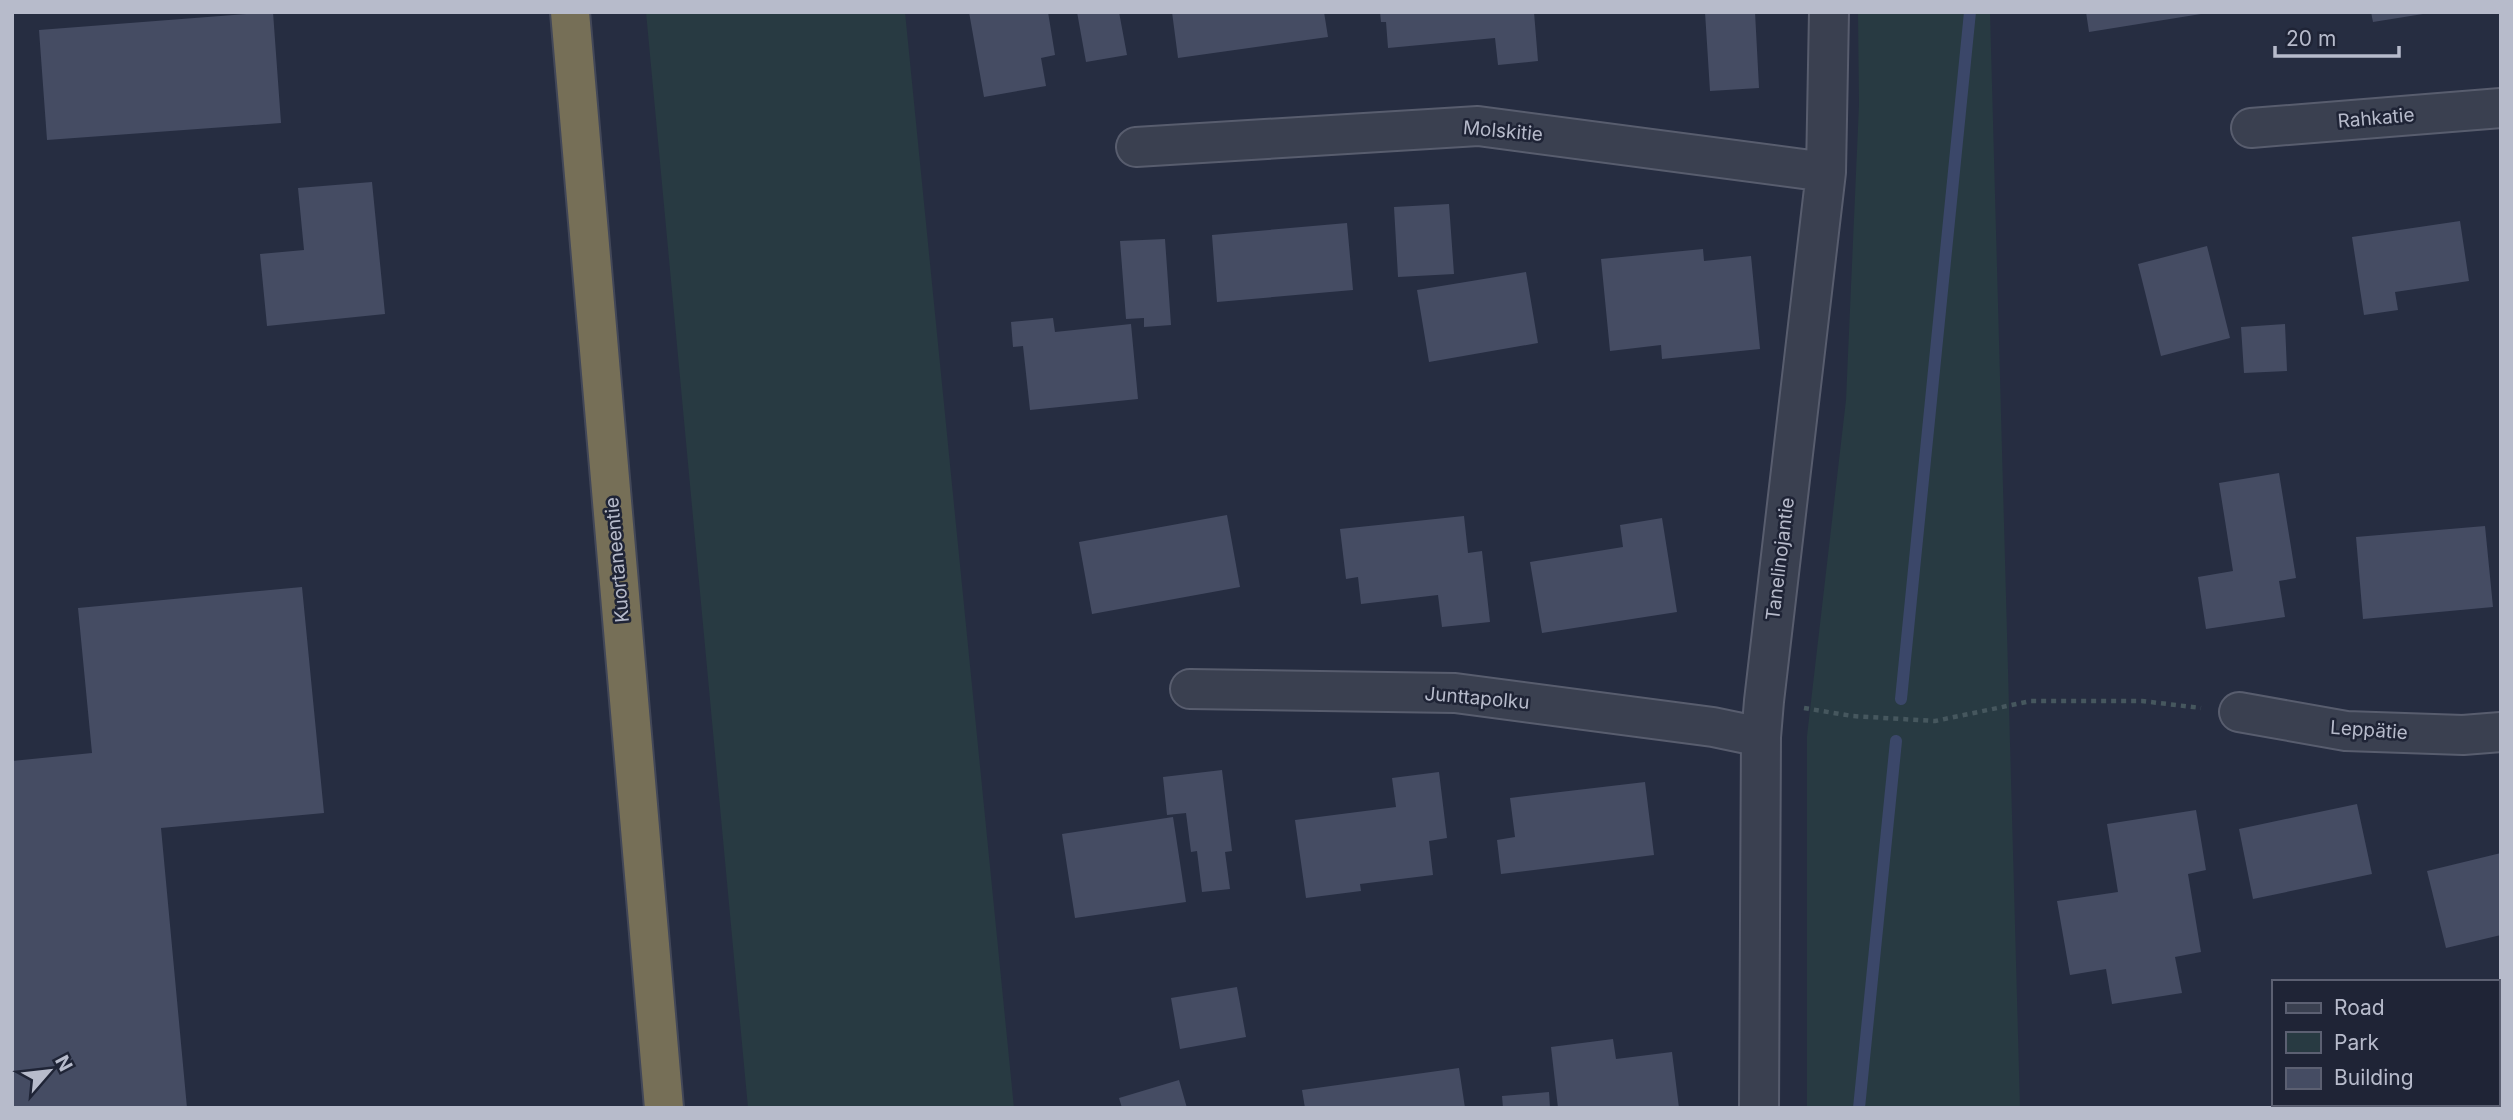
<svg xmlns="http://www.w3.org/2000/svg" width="2513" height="1120" viewBox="0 0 2513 1120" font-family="Inter,sans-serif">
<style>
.green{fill:#283a42}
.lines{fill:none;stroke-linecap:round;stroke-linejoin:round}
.stream{stroke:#3b4769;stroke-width:12}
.building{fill:#454c63}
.minor-casing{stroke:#585d6e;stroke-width:42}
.highway-casing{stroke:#424758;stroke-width:42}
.path{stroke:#46575e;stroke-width:4.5;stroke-dasharray:5 5;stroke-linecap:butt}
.minor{stroke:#3a4050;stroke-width:38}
.highway{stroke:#766f57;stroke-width:38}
.labels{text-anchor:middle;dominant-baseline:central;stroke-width:5;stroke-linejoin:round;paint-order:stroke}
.street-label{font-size:19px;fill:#b7bbcb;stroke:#1f2436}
</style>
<rect width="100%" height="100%" fill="#262d41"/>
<path class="green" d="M646 12H905L1014 1108H748Z
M1858 12H1990L2020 1108H1807V736L1846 400 1859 105Z"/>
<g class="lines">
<path class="stream" d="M1901 699 1970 12
M1859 1108 1896 741"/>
</g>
<path class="building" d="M273 12 281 123 47 140 39 30Z
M969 12H1048L1055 55 1041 58 1046 86 984 97Z
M1077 12H1119L1127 55 1086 62Z
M1172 12H1324L1328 37 1178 58Z
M1380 12H1534L1538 61 1498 65 1495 38 1388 48 1386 22H1381Z
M1705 12H1755L1759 88 1710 91Z
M2086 12H2200L2201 14 2089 32Z
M2371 12H2423V14L2373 22Z
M372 182 385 314 267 326 260 254 304 250 298 188Z
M1449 204 1454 274 1398 277 1394 207Z
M2460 221 2469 281 2395 292 2398 310 2364 315 2352 237Z
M1347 223 1353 290 1217 302 1212 235Z
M1165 239 1171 325 1144 327V318L1126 319 1120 241Z
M2207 246 2230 338 2161 356 2138 264Z
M1703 249 1704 261 1751 256 1760 349 1662 359 1661 345 1610 351 1601 259Z
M1526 272 1538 343 1429 362 1417 290Z
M1053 318 1055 332 1131 324 1138 399 1030 410 1023 346 1013 347 1011 322Z
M2285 324 2287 371 2244 373 2241 327Z
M2279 473 2296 578 2279 581 2285 617 2206 629 2198 577 2233 571 2219 483Z
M1227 515 1240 587 1092 614 1079 542Z
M1464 516 1468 553 1482 551 1490 622 1442 627 1438 595 1361 604 1358 577 1346 579 1340 529Z
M1662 518 1677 612 1542 633 1530 562 1623 547 1620 525Z
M2485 526 2493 607 2363 619 2356 537Z
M302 587 324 813 161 828 187 1108H12V761L92 753 78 608Z
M1222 770 1232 851 1225 852 1230 889 1202 892 1197 851 1191 852 1186 813 1167 815 1163 777Z
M1439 772 1447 838 1429 841 1433 875 1360 884 1361 891 1306 898 1295 820 1396 807 1392 778Z
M1645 782 1654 855 1501 874 1497 840 1515 837 1510 798Z
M2357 804 2372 874 2253 899 2239 829Z
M2196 810 2206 870 2188 874 2201 952 2175 957 2182 993 2112 1004 2106 969 2070 975 2057 901 2118 892 2107 824Z
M1173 817 1186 902 1075 918 1062 834Z
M2501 853V935L2446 948 2427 871Z
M1237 987 1246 1037 1180 1049 1171 998Z
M1613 1039 1616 1059 1672 1052 1679 1108H1558L1551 1047Z
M1459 1068 1465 1108H1305L1302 1090Z
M1179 1080 1187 1108H1122L1119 1098Z
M2498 1083 2501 1108H2418L2427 1104H2497Z
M1549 1092 1550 1108H1503L1502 1096Z"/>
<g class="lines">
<g class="minor-casing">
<path id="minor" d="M2251 128 2501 108
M1136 147 1478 126 1826 172
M1190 689 1455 693 1713 727 1761 737
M2239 712 2346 731 2463 735 2501 732
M1759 1108 1761 737 1764 701 1826 172 1829 12"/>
</g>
<g class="highway-casing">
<path id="highway" d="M570 12 664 1108"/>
</g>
<path class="path" d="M1804 708 1852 716 1935 721 2031 701H2142L2201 708"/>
<use href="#minor" class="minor"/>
<use href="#highway" class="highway"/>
</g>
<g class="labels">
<g class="street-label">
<text transform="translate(2376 118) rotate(-5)">Rahkatie</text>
<text transform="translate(1503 131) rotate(5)">Molskitie</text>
<text transform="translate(1780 559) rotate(-83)">Tanelinojantie</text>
<text transform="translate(617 560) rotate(-95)">Kuortaneentie</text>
<text transform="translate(1477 698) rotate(5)">Junttapolku</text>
<text transform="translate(2369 730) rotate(4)">Leppätie</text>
</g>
</g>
<rect width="2513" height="1120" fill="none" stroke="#b7bbcb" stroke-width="28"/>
<rect x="2272" y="980" width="228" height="126" fill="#1f2436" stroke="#5c6072" stroke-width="2"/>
<rect x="2286" y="1003" width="35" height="10" fill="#3a4050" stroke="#5c6072" stroke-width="2"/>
<text x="2334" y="1015" font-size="21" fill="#b7bbcb">Road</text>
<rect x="2286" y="1032" width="35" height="21" fill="#283a42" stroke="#5c6072" stroke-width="2"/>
<text x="2334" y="1050" font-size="21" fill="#b7bbcb">Park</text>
<rect x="2286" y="1068" width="35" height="21" fill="#454c63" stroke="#5c6072" stroke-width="2"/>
<text x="2334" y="1085" font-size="21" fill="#b7bbcb">Building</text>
<g transform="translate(49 1071) rotate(62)" stroke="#1f2436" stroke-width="5" paint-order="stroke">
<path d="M0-5L12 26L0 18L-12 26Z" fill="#b7bbcb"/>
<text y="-10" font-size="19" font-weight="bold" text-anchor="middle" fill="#b7bbcb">N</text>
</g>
<path d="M2275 46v10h124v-10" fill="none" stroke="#b7bbcb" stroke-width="3.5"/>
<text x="2286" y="46" font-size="21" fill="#b7bbcb" stroke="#1f2436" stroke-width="5" paint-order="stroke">20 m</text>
</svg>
